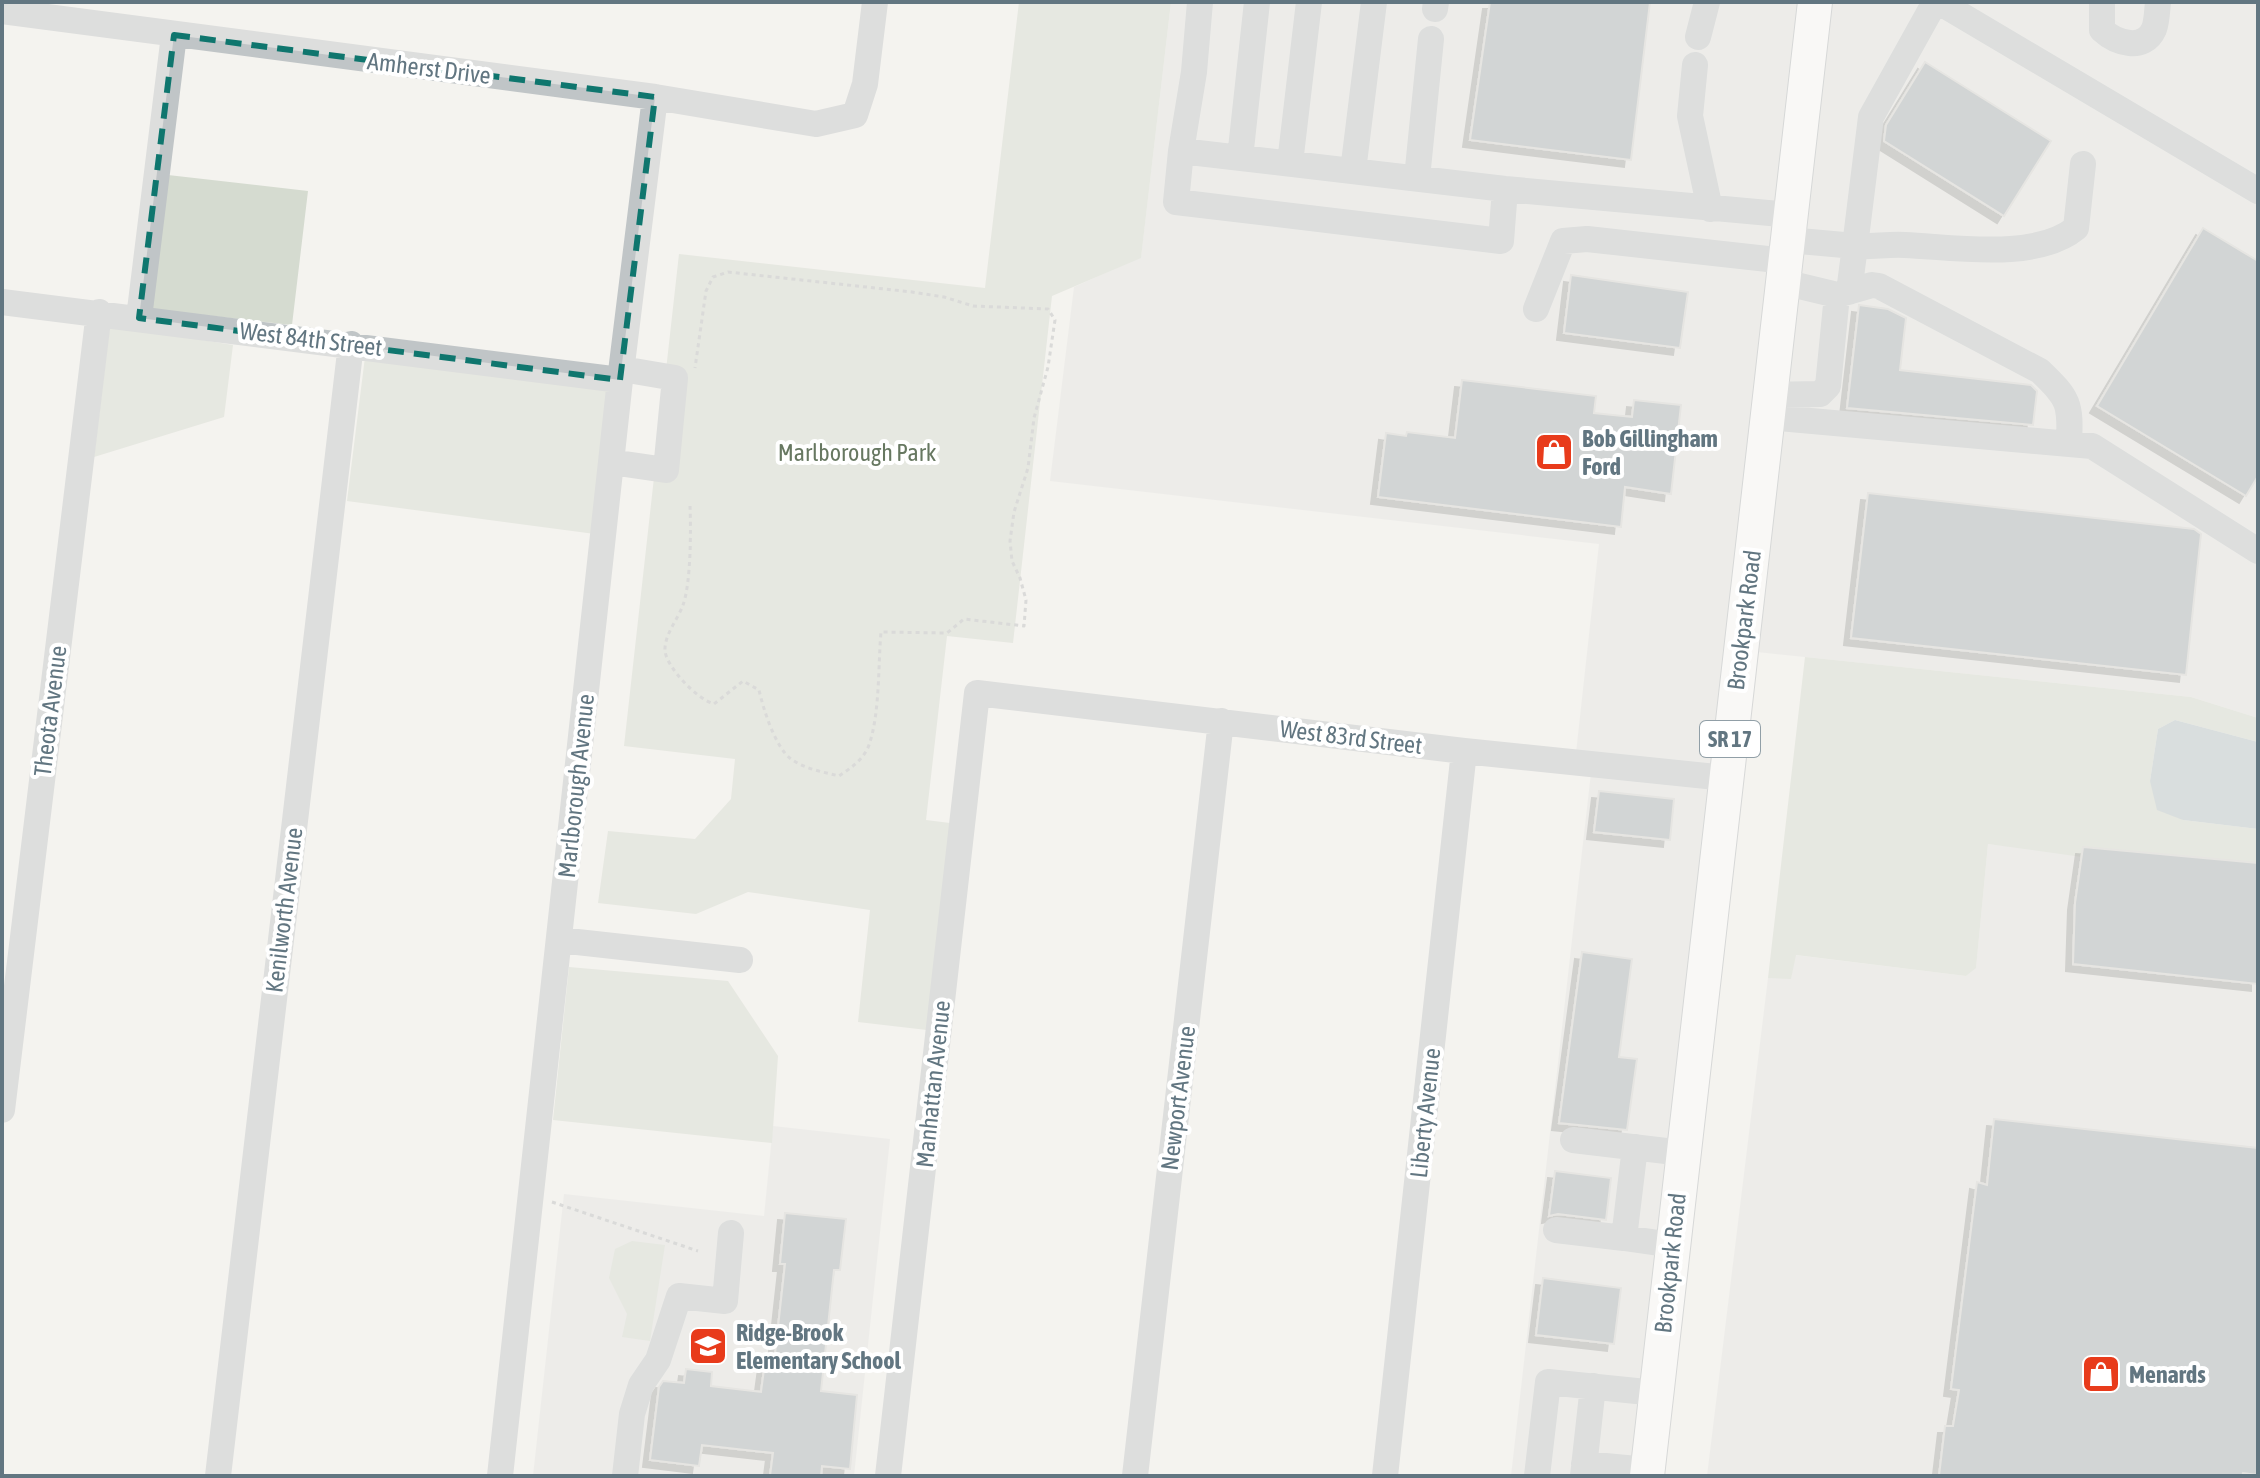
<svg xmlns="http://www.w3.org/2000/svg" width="2260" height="1478" viewBox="0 0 2260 1478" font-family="'Asap Condensed',sans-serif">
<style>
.built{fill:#e4e5e3}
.green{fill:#d5dbd0}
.water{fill:#b8c6c9}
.building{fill:#a8b1b5;stroke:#d5d5d2;stroke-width:2;filter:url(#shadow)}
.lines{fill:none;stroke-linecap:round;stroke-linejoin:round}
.major-casing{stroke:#b3b8bb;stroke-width:36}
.path{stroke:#babdbe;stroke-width:3;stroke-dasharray:4 4;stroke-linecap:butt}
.minor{stroke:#c0c5c7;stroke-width:26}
.major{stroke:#fff;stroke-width:34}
.marked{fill:none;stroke:#0f766e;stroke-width:6;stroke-dasharray:16 10;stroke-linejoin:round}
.labels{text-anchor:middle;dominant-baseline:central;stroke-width:8;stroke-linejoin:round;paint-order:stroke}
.shield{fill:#fff;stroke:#919fa7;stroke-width:2}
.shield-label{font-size:22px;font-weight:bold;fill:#627681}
.street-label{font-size:24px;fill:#627681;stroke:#fff}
.poi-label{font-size:24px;font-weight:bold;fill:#627681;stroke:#fff;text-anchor:start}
.park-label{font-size:24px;fill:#677861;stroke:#fff}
</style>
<defs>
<filter id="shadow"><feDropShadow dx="-7" dy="7" stdDeviation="0" flood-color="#0004"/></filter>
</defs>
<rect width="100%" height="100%" fill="#f4f3ef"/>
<path class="built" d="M1171 2H1805L1636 1476H1511L1592 764 1575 762 1599 544 1050 481 1074 287 1141 257Z
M1829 2H2258V718L2191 697 1757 652Z
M1988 844 2258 872V1476H1707L1768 978H1791L1795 955 1966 976 1976 967Z
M773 1126 890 1139 854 1476H533L564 1194 764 1216Z"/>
<path class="green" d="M1019 2H1171L1141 258 1052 296 1013 643 947 636 926 820 950 823 927 1030 858 1022 870 910 748 892 696 914 598 903 608 831 695 839 731 799 735 759 624 746 679 254 985 288Z
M168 175 308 191 292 325 151 309Z
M110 325 233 345 224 417 94 457Z
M365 357 612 389 595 534 347 501Z
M1805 657 2191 697 2258 718V742L2175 720 2158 729 2150 781 2183 820 2258 829V869L2083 848 2082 857 1988 844 1976 968 1966 976 1796 955 1791 979 1768 978Z
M569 967 728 981 778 1056 772 1143 553 1120Z
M632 1241 665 1245 650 1341 622 1337 627 1314 609 1278 615 1249Z"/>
<path class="water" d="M2175 720 2258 742V829L2183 820 2157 810 2150 781 2158 729Z"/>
<path class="building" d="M1490 2H1650L1631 160 1470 140Z
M1925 62 2051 141 2004 216 1884 141 1886 125Z
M2203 228 2258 261V476L2246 496 2097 406Z
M1571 275 1688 292 1680 348 1564 333Z
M1859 305 1888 309 1906 318 1900 370 2031 385 2037 391 2033 425 1847 408Z
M1462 380 1596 396 1594 413 1632 417 1634 400 1681 405 1671 494 1625 487 1621 527 1378 497 1386 433 1406 436 1407 432 1455 438Z
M1868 493 2194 529 2201 534 2186 675 1851 638Z
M1599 791 1674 799 1670 840 1594 832Z
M2083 847 2258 863V984L2073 964 2075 903Z
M1582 952 1632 959 1619 1057 1637 1059 1627 1130 1559 1123Z
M1994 1119 2258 1148V1475L2243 1473 2242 1476H1939L1945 1426H1953L1959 1390 1951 1389 1977 1182 1987 1185Z
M1555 1171 1611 1178 1606 1220 1558 1214 1549 1216Z
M785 1213 846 1219 840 1270H834L821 1391 857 1395 850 1469 822 1466 821 1476H770L773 1453 702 1445 699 1466 650 1460 659 1387 663 1381 684 1383 686 1369 712 1372 711 1386 761 1392 765 1362 774 1363 785 1264H780Z
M1543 1278 1621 1288 1614 1344 1536 1335Z"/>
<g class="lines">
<g class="major-casing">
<path id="major" d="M1647 1476 1815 2"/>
</g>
<path class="path" d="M690 506C691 529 691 583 683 605 678 619 664 635 665 651 667 668 697 699 714 704L743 681 759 690C763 708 775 747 791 759 805 769 823 772 839 776 851 768 864 759 869 745 880 713 878 666 881 632L947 633 964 619 1024 626 1026 600 1020 578 1012 561 1010 541 1014 512 1028 468 1034 418 1048 367 1055 320 1048 309 973 306 944 297 912 292 728 272 713 277 706 291 695 368
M552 1202 698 1251"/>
<path class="minor" d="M1939 2 2258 191
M2102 2V30C2116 43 2144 52 2154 29 2157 21 2157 11 2158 2
M1435 9 1436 2
M2 11 655 97 816 124 855 115 865 84 875 2
M1698 37 1707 2
M1695 65 1690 116 1710 209
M1181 151 1194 72 1200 2
M1240 158 1257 2
M1290 163 1309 2
M1353 171 1374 2
M1417 178 1431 39
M1505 189 1501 241 1176 202 1181 151 1505 189 1791 215
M1788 240 1855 246 1871 117 1935 2
M1783 282 1837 295 1872 285 1879 286 2040 371C2069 399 2071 403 2069 444
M1849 292 1855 246C1872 247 1888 244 1905 245 1954 247 2036 261 2076 228L2083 164
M2 302 620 380
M1536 309 1563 241 1587 239 1785 261
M139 318 174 35
M1770 395 1820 394 1828 386 1837 295
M1767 417 2092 446 2258 551
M611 462 666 470 675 378 622 369
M559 940 740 960
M2 1110 99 312
M1573 1140 1683 1153
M1635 1147 1624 1238 1673 1245
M1556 1230 1624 1238
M1584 1464 1647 1470
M218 1476 351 344
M500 1476 620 380 655 97
M625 1476 632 1414 641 1385 658 1360 679 1296 725 1301 731 1233
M888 1476 977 693 1464 751 1726 778
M1135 1476 1221 721
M1385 1476 1464 751
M1537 1476 1548 1382 1656 1393
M1583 1476 1593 1386"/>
<use href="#major" class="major"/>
</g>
<path d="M0 0H2260V1478H0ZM174 35 655 97 620 380 139 318Z" fill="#f4f3ef" fill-opacity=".55" fill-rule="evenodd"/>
<path class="marked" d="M174 35 655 97 620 380 139 318Z"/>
<defs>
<g id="shop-square" transform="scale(2)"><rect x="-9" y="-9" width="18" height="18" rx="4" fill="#e83b1b" stroke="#fff"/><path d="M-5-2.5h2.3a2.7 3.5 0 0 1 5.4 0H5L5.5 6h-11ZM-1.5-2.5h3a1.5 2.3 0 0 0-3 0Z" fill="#fff"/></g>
<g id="school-square" transform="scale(2)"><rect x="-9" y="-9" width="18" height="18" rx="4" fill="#e83b1b" stroke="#fff"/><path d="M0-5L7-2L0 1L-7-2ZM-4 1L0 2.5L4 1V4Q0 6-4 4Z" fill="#fff"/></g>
</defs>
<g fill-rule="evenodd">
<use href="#shop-square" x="1554" y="452"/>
<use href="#school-square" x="708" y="1346"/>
<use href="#shop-square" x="2101" y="1374"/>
</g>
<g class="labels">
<rect class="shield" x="1700" y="721" width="60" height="36" rx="6"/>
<g class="shield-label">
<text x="1730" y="739">SR 17</text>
</g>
<g class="street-label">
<text transform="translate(429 68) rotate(7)">Amherst Drive</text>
<text transform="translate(311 339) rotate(7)">West 84th Street</text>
<text transform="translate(1744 620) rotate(-83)">Brookpark Road</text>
<text transform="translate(50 711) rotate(-83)">Theota Avenue</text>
<text transform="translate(1351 737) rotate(7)">West 83rd Street</text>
<text transform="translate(576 786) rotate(-84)">Marlborough Avenue</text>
<text transform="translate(284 910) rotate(-83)">Kenilworth Avenue</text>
<text transform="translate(933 1084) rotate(-84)">Manhattan Avenue</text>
<text transform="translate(1178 1098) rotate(-83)">Newport Avenue</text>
<text transform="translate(1425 1113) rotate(-84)">Liberty Avenue</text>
<text transform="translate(1670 1263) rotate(-84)">Brookpark Road</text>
</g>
<g class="poi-label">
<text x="1582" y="438">Bob Gillingham<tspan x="1582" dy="28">Ford</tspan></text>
<text x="736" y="1332">Ridge-Brook<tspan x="736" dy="28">Elementary School</tspan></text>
<text x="2129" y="1374">Menards</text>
</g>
<g class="park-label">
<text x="857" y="452">Marlborough Park</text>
</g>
</g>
<rect width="2260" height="1478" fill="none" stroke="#627681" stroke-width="8"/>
</svg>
